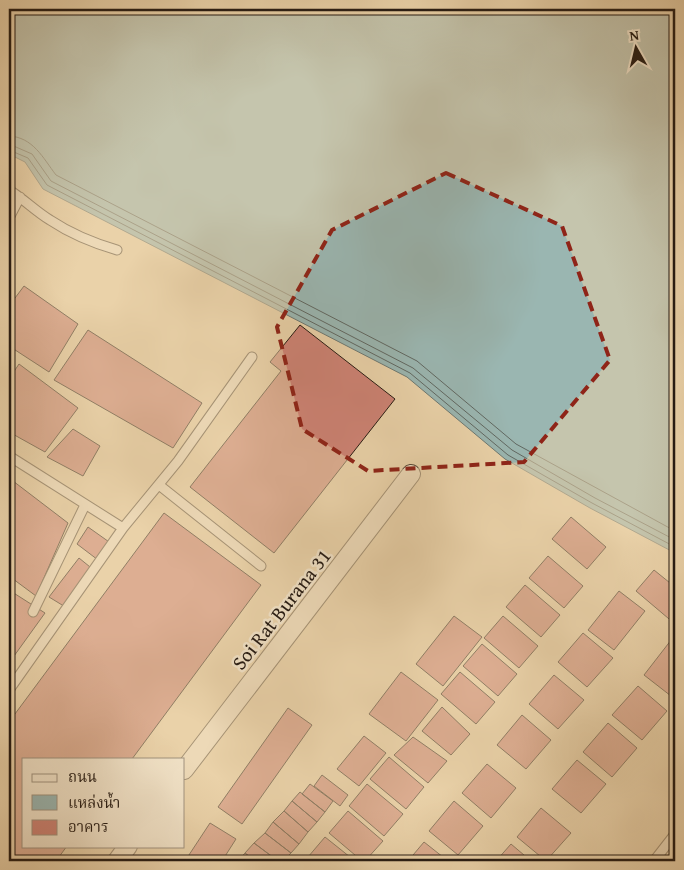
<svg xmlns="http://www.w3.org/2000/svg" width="684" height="870" viewBox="0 0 684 870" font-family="'Gentium Book Plus','Noto Serif Thai',serif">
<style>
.water{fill:#9ab6b1;stroke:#6c7872}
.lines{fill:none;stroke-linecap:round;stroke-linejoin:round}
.shore{stroke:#606862;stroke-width:1}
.building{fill:#ce8375;stroke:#261b13}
.service-casing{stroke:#574938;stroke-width:11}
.minor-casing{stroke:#574938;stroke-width:20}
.service{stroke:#f1e2c7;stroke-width:9}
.minor{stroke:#f1e2c7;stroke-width:18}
.marked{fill:none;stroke:#8f2418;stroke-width:4;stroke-dasharray:10 6;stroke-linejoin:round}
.labels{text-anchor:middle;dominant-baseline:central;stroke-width:5;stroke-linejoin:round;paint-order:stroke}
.street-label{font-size:20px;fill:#261b13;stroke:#f1e2c7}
</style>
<rect width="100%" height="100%" fill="#ead2a9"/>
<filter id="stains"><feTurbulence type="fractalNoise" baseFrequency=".004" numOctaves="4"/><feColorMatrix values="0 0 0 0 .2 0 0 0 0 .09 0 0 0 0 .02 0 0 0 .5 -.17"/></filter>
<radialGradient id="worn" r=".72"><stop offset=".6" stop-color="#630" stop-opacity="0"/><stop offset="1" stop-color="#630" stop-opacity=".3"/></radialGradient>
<path class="water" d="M9 9H675V553L590 508 505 459 407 377 43 189 25 162 9 154Z"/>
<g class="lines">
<path class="shore" d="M9 136C33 137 43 158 56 175L417 361 516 444 675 531
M9 144 32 154 51 181 413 368 512 450 595 498 675 540
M9 150 28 158 47 185 410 373 508 455 592 503 675 547"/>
</g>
<path class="building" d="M24 286 78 324 49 372 9 346V306Z
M300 325 395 399 274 553 190 487 281 371 270 362Z
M88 330 202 403 173 448 54 380Z
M19 364 78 408 45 452 9 432V379Z
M73 429 100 446 83 476 47 457Z
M13 481 68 523 36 596 9 576V486Z
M164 513 261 585 132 759H24V846H67L56 861H9V722Z
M571 517 606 547 587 569 552 539Z
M88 527 112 544 102 563 77 544Z
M548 556 583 586 564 608 529 578Z
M79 558 95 571 67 608 49 597Z
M654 570 675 587V624L636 591Z
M525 585 560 615 541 637 506 607Z
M9 590 45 613 9 663Z
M619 591 645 611 614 650 588 630Z
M454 616 482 637 443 686 416 664Z
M503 616 538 646 519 668 484 638Z
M583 633 613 658 587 687 558 662Z
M675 635V691L671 696 644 675Z
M482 644 517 674 498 696 463 666Z
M401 672 438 700 406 741 369 714Z
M460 672 495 702 476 724 441 694Z
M554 675 584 700 558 729 529 704Z
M638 686 667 711 642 740 612 715Z
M442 707 470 734 451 755 422 731Z
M288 708 312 725 242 824 218 807Z
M522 715 551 740 526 769 497 745Z
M608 723 637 748 612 777 583 752Z
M364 736 386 753 359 786 337 769Z
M413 737 447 761 428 783 394 755Z
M389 757 424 787 406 809 370 779Z
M577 760 606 784 581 813 552 789Z
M487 764 516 788 491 818 462 793Z
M322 775 348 795 340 806 314 786Z
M310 784 333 801 325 812 302 794Z
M367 784 403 814 384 836 349 806Z
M300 792 325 812 317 822 292 801Z
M292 801 317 822 308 832 284 811Z
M454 801 483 826 458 855 429 831Z
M541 808 571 833 546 861 517 837Z
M284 811 308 832 299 844 273 822Z
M348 811 383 841 365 861H362L329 833Z
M273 822 299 844 291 853 265 833Z
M210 823 236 839 222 861H185Z
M265 833 291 853 283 861H278L254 843Z
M325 837 355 861H313L308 857Z
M424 842 448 861H408Z
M254 843 278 861H255L245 853Z
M511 844 531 861H496Z
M245 853 255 861H238Z"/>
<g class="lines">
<g class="service-casing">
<path id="service" d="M9 190C24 199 35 211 50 220 71 234 93 243 117 250
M9 218 20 197
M9 456 123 528 9 690
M159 485 261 566
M123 528 178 461 252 357
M33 612 85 505
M654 861 675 834"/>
</g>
<g class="minor-casing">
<path id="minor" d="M184 770 411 474
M117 861 128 846"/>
</g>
<use href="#service" class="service"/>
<use href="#minor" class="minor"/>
</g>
<path d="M0 0H684V870H0ZM446 173 562 226 610 360 524 462 368 471 302 429 277 327 332 230Z" fill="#ead2a9" fill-opacity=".55" fill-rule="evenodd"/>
<path class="marked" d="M446 173 562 226 610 360 524 462 368 471 302 429 277 327 332 230Z"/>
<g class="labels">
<g class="street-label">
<text transform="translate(281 609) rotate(-52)">Soi Rat Burana 31</text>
</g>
</g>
<rect width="684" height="870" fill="none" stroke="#ead2a9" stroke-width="30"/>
<rect x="10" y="10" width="664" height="850" fill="none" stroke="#261b13" stroke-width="2.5"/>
<rect x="15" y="15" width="654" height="840" fill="none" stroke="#261b13"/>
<rect x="22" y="758" width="162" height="90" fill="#f1e2c7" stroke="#a0927f"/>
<rect x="32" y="774" width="25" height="8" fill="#f1e2c7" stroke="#a0927f"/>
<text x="68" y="782" font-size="15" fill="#261b13">ถนน</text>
<rect x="32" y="795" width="25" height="15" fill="#9ab6b1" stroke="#a0927f"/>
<text x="68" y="808" font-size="15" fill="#261b13">แหล่งน้ำ</text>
<rect x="32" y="820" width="25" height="15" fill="#ce8375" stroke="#a0927f"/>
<text x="68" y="832" font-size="15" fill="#261b13">อาคาร</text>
<g transform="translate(636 48) rotate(352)" stroke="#f1e2c7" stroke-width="4" paint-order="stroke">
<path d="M0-4L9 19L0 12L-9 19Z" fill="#261b13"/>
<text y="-8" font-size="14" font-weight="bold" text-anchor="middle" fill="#261b13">N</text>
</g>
<rect width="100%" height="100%" filter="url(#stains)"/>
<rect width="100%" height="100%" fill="url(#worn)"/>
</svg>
